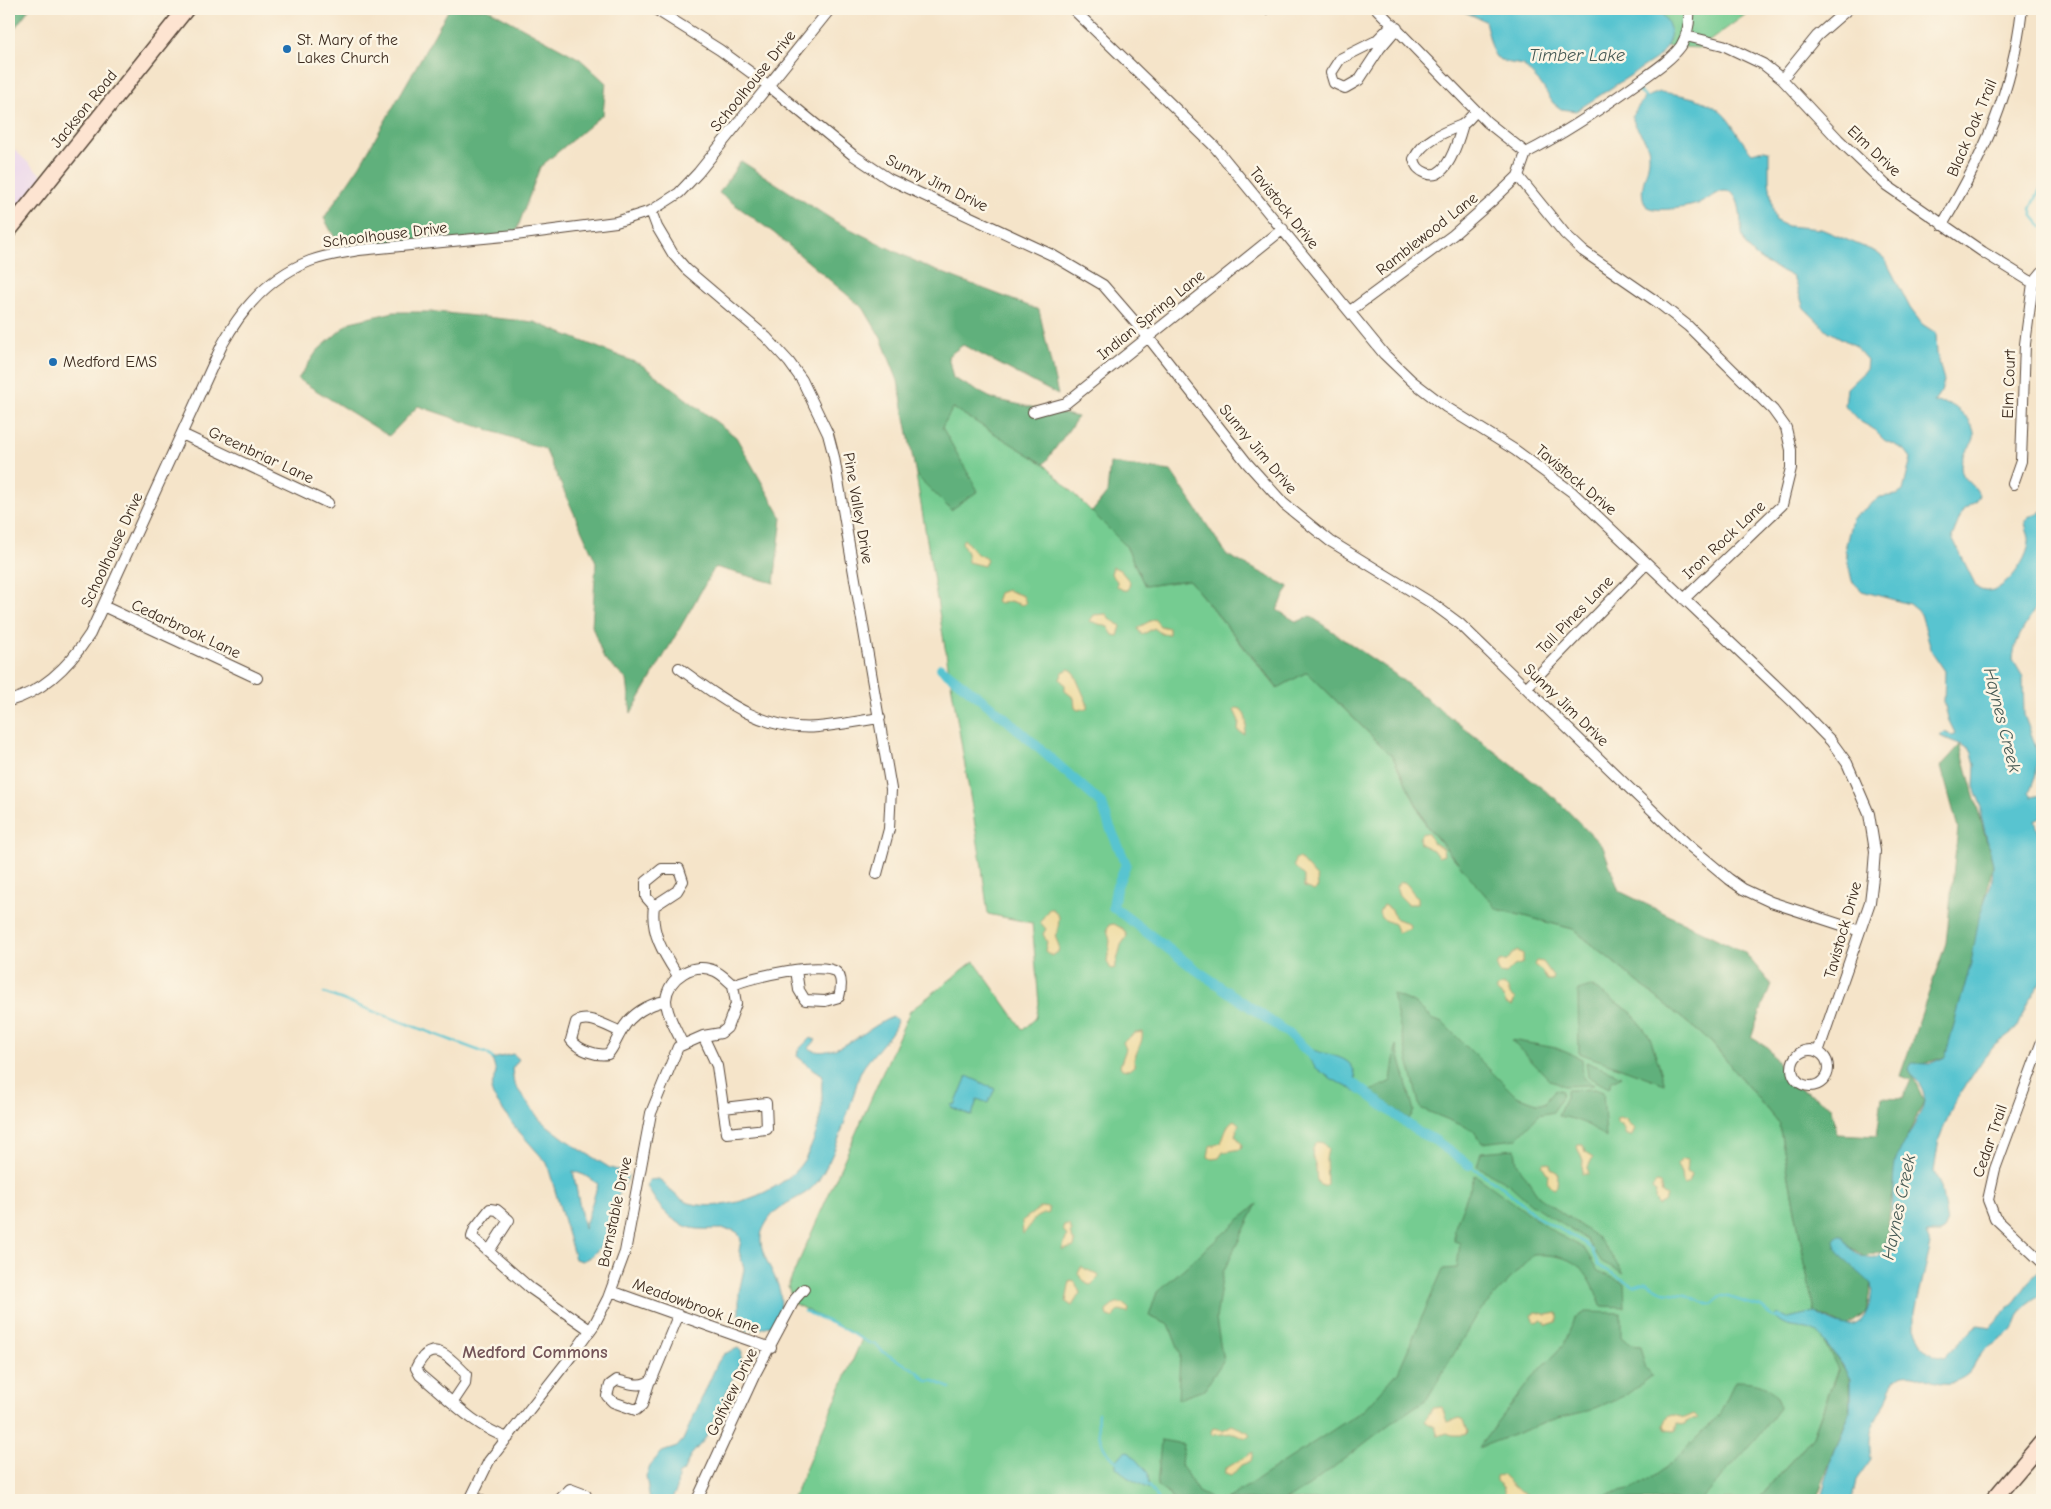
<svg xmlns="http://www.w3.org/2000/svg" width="2051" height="1509" viewBox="0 0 2051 1509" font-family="'Comic Neue',sans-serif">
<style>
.built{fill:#e9d2ed}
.green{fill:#75cc91;stroke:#587b58}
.forest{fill:#60b07b;stroke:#4e6d4c}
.sand{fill:#eeda9e;stroke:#94825e}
.water{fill:#58c4d0;stroke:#4a7777;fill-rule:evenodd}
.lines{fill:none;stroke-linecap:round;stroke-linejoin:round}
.stream{stroke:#58c4d0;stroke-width:2.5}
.canal{stroke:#58c4d0;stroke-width:10}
.street-casing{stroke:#574638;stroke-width:12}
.secondary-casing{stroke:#574638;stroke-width:18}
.street{stroke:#fff;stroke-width:10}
.secondary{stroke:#fde4d1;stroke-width:15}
.poi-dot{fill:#1f6fb2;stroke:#fcf5e5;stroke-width:2}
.labels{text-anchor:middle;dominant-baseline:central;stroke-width:5;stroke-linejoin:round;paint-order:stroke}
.poi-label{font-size:16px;fill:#3b2a1e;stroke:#fcf5e5;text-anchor:start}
.street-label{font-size:16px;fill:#3b2a1e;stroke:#fcf5e5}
.water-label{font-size:18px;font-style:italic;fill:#445853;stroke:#fcf5e5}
.neighbourhood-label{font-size:18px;font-weight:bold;fill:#745559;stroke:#fcf5e5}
</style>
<rect width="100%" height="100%" fill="#fcf5e5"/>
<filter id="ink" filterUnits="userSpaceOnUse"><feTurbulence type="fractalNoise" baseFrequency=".02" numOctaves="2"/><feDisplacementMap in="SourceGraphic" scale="10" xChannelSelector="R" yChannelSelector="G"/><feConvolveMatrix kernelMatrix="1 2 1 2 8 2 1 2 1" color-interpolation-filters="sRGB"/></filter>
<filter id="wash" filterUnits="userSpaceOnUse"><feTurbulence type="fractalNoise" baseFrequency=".0096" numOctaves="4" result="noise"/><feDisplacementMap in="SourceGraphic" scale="20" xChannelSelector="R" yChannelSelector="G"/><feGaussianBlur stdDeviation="1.12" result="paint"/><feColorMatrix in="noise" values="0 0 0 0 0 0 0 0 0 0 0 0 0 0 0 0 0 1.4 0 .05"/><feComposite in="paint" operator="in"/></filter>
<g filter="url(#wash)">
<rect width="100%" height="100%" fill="#f5e4c9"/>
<path class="built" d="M9 145 48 181 9 230Z"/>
<path class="green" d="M1601 9H1753L1700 48 1643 45Z
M953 407 1044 464 1126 546 1145 586 1189 580 1277 688 1307 672 1393 757 1427 827 1498 909 1573 929 1711 1042 1779 1124 1814 1312 1823 1339 1838 1368 1813 1436 1757 1500H792L862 1339 793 1303 788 1286 910 1011 974 961 1023 1030 1036 1018 1039 1003 1032 923 988 914 981 861 916 475 951 509 942 427Z"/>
<path class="forest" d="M9 9H29L9 36Z
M449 9H488L580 59 606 83 603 114 540 167 515 235 343 253 324 218 360 165Z
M741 161 836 222 927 267 1039 310 1058 395 963 345 948 356 953 378 993 399 1078 417 1044 464 953 408 942 427 978 491 951 510 916 475 898 381 881 338 864 309 774 233 719 193Z
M394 312H436L534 322 642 365 736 437 782 518 774 583 715 567 631 713 627 680 604 659 592 626 596 562 545 449 418 406 389 436 298 379 317 351 350 322Z
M1110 463 1171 471 1227 555 1289 587 1277 610 1297 622 1310 616 1393 673 1556 799 1603 847 1619 891 1744 952 1771 984 1751 1037 1769 1049 1791 1084 1831 1106 1837 1134 1877 1136 1882 1097 1903 1098 1911 1080 1900 1076 1946 943 1958 828 1941 766 1960 745 1993 864 1971 963 1945 1057 1909 1068 1924 1101 1896 1160 1885 1251 1864 1257 1838 1238 1871 1284 1866 1313 1846 1327 1814 1312 1779 1124 1711 1042 1573 929 1497 909 1427 826 1393 757 1307 672 1278 688 1189 580 1145 586 1126 546 1092 512 1107 493Z
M1591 986 1631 1012 1650 1037 1665 1084 1579 1053 1578 990Z
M1392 994 1416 1004 1433 1020 1443 1023 1516 1096 1537 1103H1545L1556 1089 1562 1091 1561 1097 1553 1112 1539 1115 1516 1139 1482 1143 1473 1130 1420 1108Z
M1511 1040 1556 1048 1582 1059 1583 1078 1594 1085 1564 1086 1551 1081Z
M1396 1045 1414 1111 1409 1119 1371 1091 1391 1081Z
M1586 1062 1622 1076 1612 1081 1609 1088 1588 1077Z
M1595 1089 1603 1092 1606 1138C1590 1124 1578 1119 1558 1116L1566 1097V1090Z
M1515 1149 1517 1163 1539 1197 1598 1238 1624 1273 1602 1262 1587 1240 1531 1204 1509 1184 1477 1166 1481 1152Z
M1475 1175 1557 1234 1584 1248 1598 1271 1624 1283 1625 1307 1601 1306C1588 1268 1574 1253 1533 1255L1478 1313 1427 1399 1391 1423 1309 1486 1285 1500H1226L1365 1409 1398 1372 1443 1269 1457 1268 1460 1243 1454 1241 1455 1227Z
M1257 1204 1223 1272 1216 1319 1223 1361 1204 1390 1178 1399 1180 1353 1169 1325 1149 1316 1157 1292Z
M1586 1312 1621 1313V1337L1631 1345 1640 1346 1646 1369 1652 1376 1626 1395 1591 1410 1558 1418 1478 1448 1531 1379 1564 1344 1575 1318Z
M1823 1339 1849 1375 1850 1411 1816 1500H1757L1813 1436 1838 1369Z
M1735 1381C1755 1381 1777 1384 1779 1408L1755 1440 1701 1500H1595L1601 1496 1633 1489 1671 1464 1719 1415Z
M1161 1440 1183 1444 1181 1465 1198 1492 1214 1500H1173L1170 1495 1157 1486Z"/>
<path class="sand" d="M964 539 977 554 987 559 984 566 968 562 967 553 962 542Z
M1113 567 1120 570 1130 582 1128 590H1123L1117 586V581L1111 574Z
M1007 590 1023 596 1026 603 1022 605 1010 601 999 604 996 602 999 593Z
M1106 614 1110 619 1121 626 1118 636 1113 635 1108 627 1090 621 1094 615Z
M1154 619 1160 626 1169 628V634H1162L1154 628 1142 635 1138 629 1139 627Z
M1069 669 1073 671 1087 703V708L1078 710 1075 708 1074 698 1065 691V685L1060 679 1063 672Z
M1236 708 1241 709C1247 717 1248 725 1244 734L1238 731 1239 721 1234 710Z
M1423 833 1428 834 1433 842 1443 849 1444 855 1438 857 1433 850 1420 844 1419 838Z
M1299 858 1317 878 1318 887 1314 891 1304 887V876L1294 866 1295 859Z
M1401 882H1404C1411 887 1411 893 1418 897V904H1408L1399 895 1396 886Z
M1383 905 1392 910 1396 919 1409 923 1410 928 1398 933 1394 924 1381 918 1379 912Z
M1049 909H1053L1059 917 1058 930 1055 936 1059 946 1058 952 1052 956 1045 951 1047 942 1043 934 1046 929 1040 922Z
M1114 924 1123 929 1127 936 1121 945 1115 968 1111 969 1107 962 1110 941 1107 929 1109 925Z
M1518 951 1523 954V963L1514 966 1506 974 1500 973 1497 967 1499 962 1507 961 1512 954Z
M1536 961 1543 962 1553 976V980H1547L1542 971 1534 965Z
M1502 985 1507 987 1510 995 1515 999 1512 1006 1506 1004 1504 998 1497 992V988Z
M1142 1032C1144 1044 1133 1053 1134 1066L1129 1070 1122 1069 1120 1066 1126 1049 1123 1042 1135 1033Z
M1620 1117 1626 1119 1628 1124 1635 1129 1632 1136 1626 1135 1622 1125 1617 1123V1118Z
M1234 1120 1239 1124 1235 1135 1242 1144 1241 1149 1223 1152 1219 1158 1212 1159 1208 1157 1210 1146 1221 1143C1224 1136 1226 1124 1234 1120Z
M1318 1142 1323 1143 1328 1149 1326 1159 1327 1184 1324 1186 1320 1185C1315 1179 1317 1176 1316 1169 1314 1159 1308 1150 1318 1142Z
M1578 1144H1583L1585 1152 1593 1157 1588 1167V1174H1582L1583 1161 1577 1147Z
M1682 1159 1687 1160 1686 1172 1692 1175 1689 1183 1685 1185 1682 1182 1681 1173 1677 1165Z
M1544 1162 1550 1164 1551 1169 1558 1173 1557 1186 1553 1188C1547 1184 1547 1181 1548 1175L1542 1165Z
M1656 1183 1660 1184 1662 1193 1667 1196 1665 1201 1658 1205 1655 1198 1656 1192 1652 1189Z
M1041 1207 1049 1208V1213C1029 1216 1033 1225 1023 1234L1022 1221Z
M1069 1225 1072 1231 1070 1234 1075 1243 1074 1247 1062 1250 1067 1236 1063 1229 1064 1226Z
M1081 1267 1098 1275 1099 1277 1091 1285 1087 1284 1078 1274Z
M1070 1281 1075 1282 1080 1293 1072 1306 1066 1302Z
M1116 1303H1122L1129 1309 1128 1313 1119 1311 1112 1318 1107 1317 1106 1311Z
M1537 1312 1547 1315 1558 1313V1318L1556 1322 1547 1325 1543 1320 1535 1322 1532 1314Z
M1442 1407 1447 1422 1460 1418 1464 1420 1468 1432 1465 1435H1452L1447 1433 1438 1436 1435 1427 1424 1421 1433 1408Z
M1694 1414 1698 1418 1686 1422 1685 1425 1677 1424 1675 1431 1666 1430 1664 1426 1668 1417 1673 1415 1685 1418Z
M1232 1425 1248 1432 1251 1436 1246 1438 1234 1433 1212 1435 1211 1432 1213 1428 1223 1430Z
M1253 1452 1251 1461 1241 1465 1231 1476 1225 1474V1469Z
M1502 1475 1520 1492 1528 1495 1529 1500H1513L1506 1496 1503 1487 1496 1481V1476Z"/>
<path class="water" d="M1458 9H1656C1676 25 1674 41 1657 58L1576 111 1561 109 1553 103 1541 84 1523 65 1505 62 1496 57 1493 52 1485 21Z
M1660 92C1682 95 1709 98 1725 116 1735 127 1741 142 1752 153L1764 150 1769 151V180L1773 210 1776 221 1787 226 1821 229 1876 252 1885 259 1910 308 1922 324 1936 333 1937 354 1944 381 1941 392 1934 402C1939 403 1944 402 1949 404 1961 409 1981 429 1972 443 1967 451 1961 456 1961 467 1961 480 1976 484 1979 495L1976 501 1963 510 1952 537 1977 588C1999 603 2029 560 2029 541 2030 534 2025 528 2025 521L2028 517 2042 511C2042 528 2046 581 2042 593 2034 617 2014 635 2013 660L2023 677 2024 715 2035 744 2037 755 2036 774 2029 793 2032 797 2042 795V816L2035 820 2042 844V981L2028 1002 2016 1029 1995 1045 1984 1058 1954 1103 1939 1139 1934 1172 1941 1187 1947 1223 1944 1231 1940 1233H1926L1931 1244 1915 1312V1328L1924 1348 1934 1356 1944 1358 1973 1328 1978 1325 1990 1327 2016 1300 2034 1275 2042 1270V1294C2036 1298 2026 1304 2021 1311 2017 1317 2016 1325 2011 1331 2002 1341 1987 1346 1978 1357 1974 1362 1974 1370 1969 1374 1942 1399 1914 1364 1898 1378 1889 1386 1889 1396 1884 1405 1871 1429 1868 1432 1871 1459L1856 1480 1852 1500H1820L1832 1459 1850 1411V1379L1842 1364 1818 1333C1803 1324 1788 1333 1774 1317L1777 1314 1788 1318 1814 1312C1832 1322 1855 1338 1867 1311 1870 1302 1873 1293 1871 1284 1860 1271 1836 1259 1835 1239L1837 1236H1842C1851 1248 1858 1261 1877 1258 1898 1245 1889 1184 1896 1160 1902 1142 1922 1117 1924 1101 1926 1085 1911 1078 1909 1068L1912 1063 1929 1064 1945 1057 1971 963 1979 918 1992 881 1993 864 1981 816V805L1974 787 1975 764 1972 753 1969 748 1940 736 1944 732 1952 735 1955 733 1948 719 1944 702 1945 671 1932 652 1921 614 1909 604 1862 591 1852 581 1845 549 1852 519 1880 497 1897 495 1903 491 1911 458 1905 450 1884 440 1872 428 1859 421 1848 409 1845 405 1847 388 1866 370 1867 360 1855 346 1828 331 1804 308 1793 277C1778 268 1759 263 1748 248 1736 233 1746 207 1732 193 1721 187 1712 197 1703 202 1692 207 1658 213 1647 207 1635 189 1650 174 1649 154 1649 139 1635 131 1632 116L1644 98Z
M893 1017 897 1019C897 1032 871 1055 863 1068 857 1078 856 1089 852 1100 843 1127 834 1157 818 1181 802 1203 779 1198 764 1227 750 1253 787 1278 780 1309 779 1317 775 1323 768 1326 761 1329 753 1332 746 1330L739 1319V1292L744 1269 739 1251 741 1240 738 1233 733 1230C721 1228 710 1230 698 1229 674 1227 657 1206 647 1186L649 1180 659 1179C668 1187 677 1199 689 1203 727 1214 791 1190 808 1153 816 1137 822 1116 822 1098 822 1089 821 1083 823 1075L814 1070 797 1056 798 1050 810 1038 816 1040 809 1048C831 1064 873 1023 893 1017Z
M1307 1047C1321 1056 1348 1053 1354 1071 1356 1075 1355 1079 1357 1084L1369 1091 1366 1096C1348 1087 1330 1080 1315 1067 1310 1062 1309 1056 1304 1051Z
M513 1054 519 1059 512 1069 514 1084 540 1120 573 1145 610 1168 625 1172 628 1176C627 1184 621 1187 619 1194 609 1218 610 1250 582 1261L575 1259 547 1163 514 1126 493 1096 491 1090 496 1072 492 1059ZM573 1171 584 1175 598 1184 584 1229Z
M967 1076 995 1089 988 1103 977 1099 972 1116 951 1107 952 1104 955 1105Z
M738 1348 742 1352 741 1360 705 1439 691 1455 683 1472 678 1475 677 1489 671 1500H650L646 1476 651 1464 662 1452 677 1447 683 1440 718 1362 724 1354Z
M1128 1451 1148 1473 1149 1489 1127 1477 1116 1467V1461L1124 1452Z"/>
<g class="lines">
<path class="stream" d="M1635 87 1647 99
M2042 185 2031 209 2033 216 2042 227
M324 993 488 1054 494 1060
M1469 1165 1504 1188 1537 1217 1585 1243 1592 1250 1598 1265 1634 1286 1646 1282 1664 1292 1686 1295 1702 1302 1712 1304 1721 1296H1725L1761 1307 1775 1318
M804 1311 836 1325 871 1344H875L883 1352 917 1371 927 1381H934L950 1388
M1098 1413C1096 1433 1102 1450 1117 1462
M1148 1485 1158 1500"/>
<path class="canal" d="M941 668 1004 717 1102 804 1109 825 1126 864 1116 889 1113 907 1195 969 1289 1034 1315 1058
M1356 1085 1418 1132 1433 1139 1469 1165"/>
</g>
</g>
<g filter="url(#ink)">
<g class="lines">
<g class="street-casing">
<path id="street" d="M655 9 720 50 769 86 853 155 889 179 1052 255 1103 285 1148 337 1247 463 1284 504 1330 541 1433 604 1460 624 1686 843 1729 879 1743 889 1771 902 1860 931
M1073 9 1214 146 1384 354 1412 381 1446 407 1515 450 1572 492 1794 703 1831 741 1847 763 1869 814 1875 851 1873 877 1870 902 1818 1052
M1252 9H1265
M1377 9 1487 122 1526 153
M1393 24 1376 41 1340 59 1331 73 1334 83 1345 88 1359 80 1380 48 1397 28
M1686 36 1723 45 1763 64 1782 79 1838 139 1886 185 1983 252 2033 283 2042 272
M1782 79 1817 36 1848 9
M1463 124C1459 138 1447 183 1426 173 1419 170 1416 167 1414 159 1423 140 1444 132 1462 125 1467 122 1472 115 1476 111
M1526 153C1565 133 1601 109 1637 83 1652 72 1670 61 1681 46 1688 34 1690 22 1689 9
M1518 176 1565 234 1583 251 1660 304 1688 326 1773 410 1786 428 1791 450V468L1782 505 1684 599
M651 211 657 227 673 254 686 269 766 337 789 362 802 380 828 434 834 457 891 789 889 829 877 874
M1942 225C1985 153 2012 93 2022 9
M1350 311 1453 235 1493 200 1518 176 1526 153
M1033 412 1066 403 1283 229
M182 434 328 503
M2013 484 2021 461 2025 344 2033 283
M103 606 257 678
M679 668C722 699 762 732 818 727 839 725 859 721 880 718
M1526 688 1646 564
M9 701C45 691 70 665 90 634L222 345C242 308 271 276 310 261 326 255 343 253 359 250L515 235 616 222 651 211 679 193 698 173 830 9
M662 869H679L683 881 677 891 654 906 646 897V882Z
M654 906C650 933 664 954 678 976
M621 1032C608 1027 589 1014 576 1022L571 1040C579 1050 596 1056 608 1054 614 1047 617 1038 622 1030 631 1014 648 1004 666 1001
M703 1036 717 1066 727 1133 767 1129 766 1103 724 1108
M2042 1041 1995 1169 1988 1200 1995 1218 2042 1262
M682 1043C677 1031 666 1014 666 1000 668 977 694 961 715 971 722 974 727 980 733 985 750 977 822 961 836 972 843 977 841 990 839 997L825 1001 805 1000 799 990 796 970
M1792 1068a18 18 0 1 1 36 0a18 18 0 1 1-36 0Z
M489 1251 509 1220 497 1210 490 1209 475 1228 472 1237 530 1288 590 1330
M611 1291 771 1348
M649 1383 642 1405 636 1410 613 1402 607 1396 610 1385 617 1380C629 1383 642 1389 652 1379L678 1316
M453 1402 465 1384 466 1374C454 1363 438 1341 423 1357 420 1361 418 1363 416 1368L420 1375C447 1397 475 1427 508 1438
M472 1496 482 1500
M470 1500 489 1461 576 1350 594 1325 608 1298 625 1252 651 1113 678 1047 703 1036 721 1033 727 1028 736 1004 733 985
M559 1500 570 1489 586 1495 587 1500
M697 1500 754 1376 795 1299 804 1289"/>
</g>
<g class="secondary-casing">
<path id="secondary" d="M9 230 186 9
M1993 1500 2042 1442"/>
</g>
<use href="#street" class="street"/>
<use href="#secondary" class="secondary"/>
</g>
</g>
<g class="poi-dot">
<circle cx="287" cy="49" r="5"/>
<circle cx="53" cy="362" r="5"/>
</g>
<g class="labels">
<g class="poi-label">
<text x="297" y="40">St. Mary of the<tspan x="297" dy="18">Lakes Church</tspan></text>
<text x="63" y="362">Medford EMS</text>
</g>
<g class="street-label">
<text transform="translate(753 81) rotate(-51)">Schoolhouse Drive</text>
<text transform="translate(84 109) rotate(-51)">Jackson Road</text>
<text transform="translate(1972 128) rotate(-67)">Black Oak Trail</text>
<text transform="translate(1874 151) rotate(43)">Elm Drive</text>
<text transform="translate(937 183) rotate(26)">Sunny Jim Drive</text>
<text transform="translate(1284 208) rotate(51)">Tavistock Drive</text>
<text transform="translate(1427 234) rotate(-38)">Ramblewood Lane</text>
<text transform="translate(385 235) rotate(-7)">Schoolhouse Drive</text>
<text transform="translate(1151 315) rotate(-39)">Indian Spring Lane</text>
<text transform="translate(2009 384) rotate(-88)">Elm Court</text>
<text transform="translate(1258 449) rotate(50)">Sunny Jim Drive</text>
<text transform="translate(261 455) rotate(25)">Greenbriar Lane</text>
<text transform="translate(1576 480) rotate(40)">Tavistock Drive</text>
<text transform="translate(858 508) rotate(80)">Pine Valley Drive</text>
<text transform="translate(1724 540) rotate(-43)">Iron Rock Lane</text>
<text transform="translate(112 550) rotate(-65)">Schoolhouse Drive</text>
<text transform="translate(1575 615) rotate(-46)">Tall Pines Lane</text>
<text transform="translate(186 629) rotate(25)">Cedarbrook Lane</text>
<text transform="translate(1566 705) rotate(44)">Sunny Jim Drive</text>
<text transform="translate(1843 930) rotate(-74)">Tavistock Drive</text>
<text transform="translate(1990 1141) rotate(-71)">Cedar Trail</text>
<text transform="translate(615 1212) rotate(-78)">Barnstable Drive</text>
<text transform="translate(696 1306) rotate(20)">Meadowbrook Lane</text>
<text transform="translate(732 1392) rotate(-64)">Golfview Drive</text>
</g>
<g class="water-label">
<text x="1577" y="55">Timber Lake</text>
<text transform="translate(2002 720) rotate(76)">Haynes Creek</text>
<text transform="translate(1899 1207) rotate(-78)">Haynes Creek</text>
</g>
<g class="neighbourhood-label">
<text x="535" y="1352">Medford Commons</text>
</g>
</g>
<rect width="2051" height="1509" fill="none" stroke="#fcf5e5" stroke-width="30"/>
</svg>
